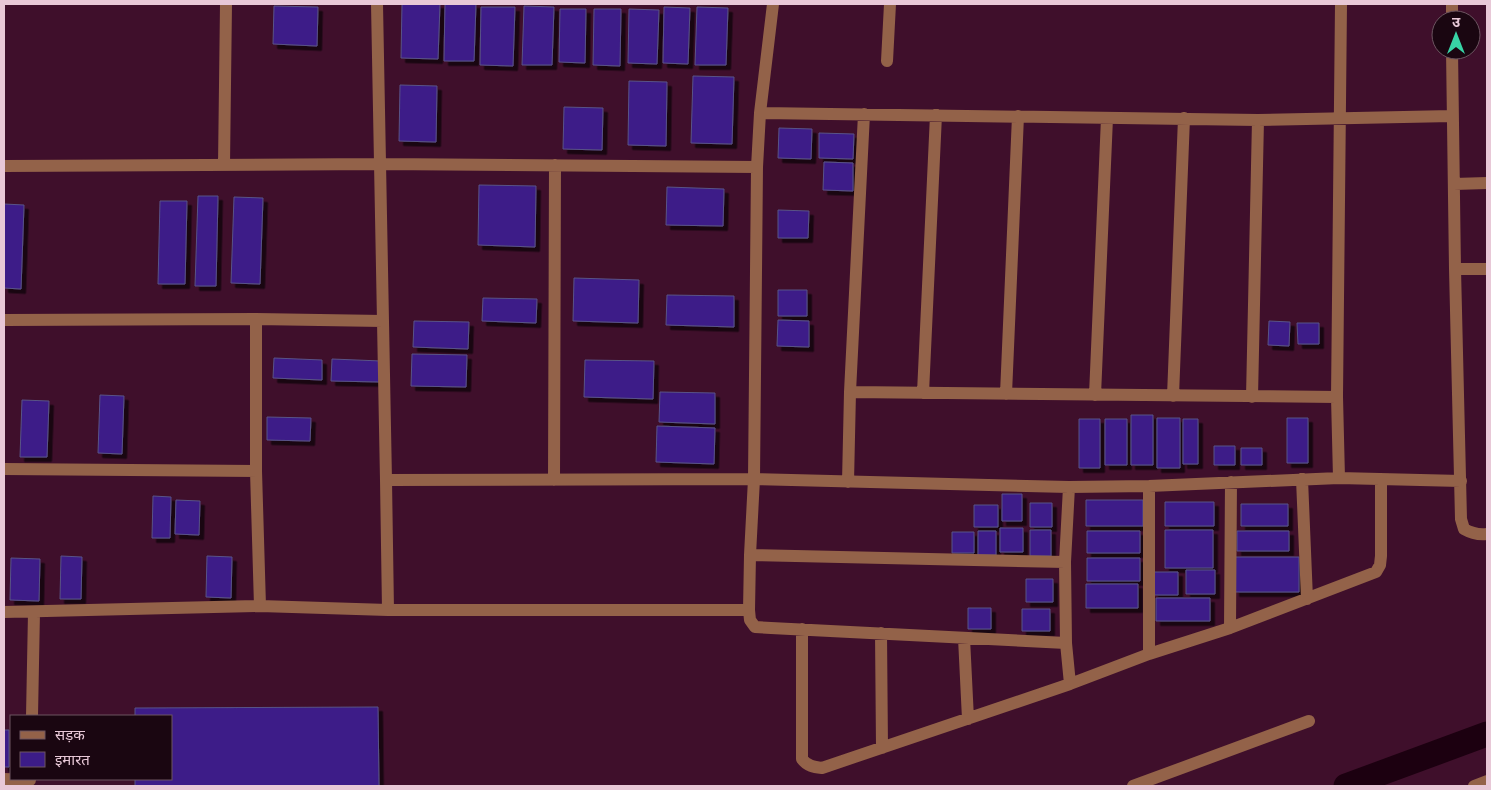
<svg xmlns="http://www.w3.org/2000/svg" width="1491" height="790" viewBox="0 0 1491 790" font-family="Signika,'Noto Sans Devanagari',sans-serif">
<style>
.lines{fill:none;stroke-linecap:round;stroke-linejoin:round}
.canal{stroke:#1c0010;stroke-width:25}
.building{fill:#3c1c88;stroke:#595387;filter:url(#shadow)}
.minor{stroke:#936249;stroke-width:12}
</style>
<defs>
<filter id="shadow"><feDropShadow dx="4.5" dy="4.5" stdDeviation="0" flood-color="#0009"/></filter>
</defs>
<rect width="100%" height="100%" fill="#3f0f2b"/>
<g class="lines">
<path class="canal" d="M1346 786 1487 734"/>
</g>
<path class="building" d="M402 4H440L438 59 401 58Z
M445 4H476L474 61H444Z
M274 6 318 7 317 46 273 44Z
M524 6 554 7 552 65H522Z
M481 7H515L513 66 480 65Z
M664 7 690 8 688 64 663 63Z
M697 7 728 8 726 65H695Z
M560 9H586L585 63 559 62Z
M594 9H621L620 66 593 65Z
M629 9 659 10 657 64 628 63Z
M693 76 734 77 732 144 691 143Z
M629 81 667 82 666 146 628 145Z
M400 85 437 86 436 142 399 141Z
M564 107 603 108 602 150 563 149Z
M779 128 812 129 811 159 778 158Z
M819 133 854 134 853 159 819 158Z
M824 162 853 163V191L823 190Z
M479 185 536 186 535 247 478 245Z
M667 187 724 189 723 226 666 225Z
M198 196H218L216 286H195Z
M234 197 263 198 260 284 231 283Z
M160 201H187L185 284H158Z
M4 204 24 205 21 289 4 288Z
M778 210 809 211 808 238H778Z
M574 278 639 280 638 323 573 321Z
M778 290H807V316H778Z
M667 295 734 296V327L666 325Z
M483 298 537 299 536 323 482 321Z
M778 320 809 321V347L777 346Z
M414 321 469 322 468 349 413 347Z
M1269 321 1290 322 1289 346 1268 345Z
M1297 323H1319V344H1298Z
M412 354 467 355 466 387 411 386Z
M274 358 322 360V380L273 378Z
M332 359 381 361V382L331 381Z
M585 360 654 361 653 399 584 397Z
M660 392 715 393V424L659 422Z
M100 395 124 396 122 454 98 453Z
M22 400 49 401 47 457H20Z
M1131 415H1153V465H1131Z
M267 417 311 418 310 441 267 440Z
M1157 418H1180V468H1157Z
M1287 418H1308V463H1287Z
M1079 419H1100V468H1079Z
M1105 419H1127V465H1105Z
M1183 419H1198V464H1183Z
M657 426 715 428 714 464 656 462Z
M1214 446H1235V465H1214Z
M1241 448H1262V465H1241Z
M1002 494H1022V521H1002Z
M153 496 171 497 170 538H152Z
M176 500 200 501 199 535 175 534Z
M1086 500H1143V526H1086Z
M1165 502H1214V526H1165Z
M1030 503H1052V527H1030Z
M1241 504H1288V526H1241Z
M974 505H998V527H974Z
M1000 528H1023V552H1000Z
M1030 530H1051V556H1030Z
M1165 530H1213V568H1165Z
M978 531H996V555H978Z
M1087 531H1140V553H1087Z
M1237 531H1289V551H1237Z
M952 532H974V553H952Z
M61 556 82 557 81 599H60Z
M207 556 232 557 231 598 206 597Z
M1235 557H1299V592H1235Z
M11 558 40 559 39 601 10 600Z
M1087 558H1140V581H1087Z
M1186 570H1215V594H1186Z
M1154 572H1178V595H1154Z
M1026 579H1053V602H1026Z
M1086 584H1138V608H1086Z
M1156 598H1210V621H1156Z
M968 608H991V629H968Z
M1022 609H1050V631H1022Z
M378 707 379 786H135V779H171V716H135V708Z
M4 730H9V767H4Z"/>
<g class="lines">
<path class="minor" d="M377 4 386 480 388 610
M773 4 760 113 757 167 754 479 750 555 749 610 750 620 755 627 771 628 1066 643
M1452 20V4
M1452 50 1455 269 1461 519 1464 529C1471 533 1479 535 1487 534
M887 61 890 4
M760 113 1258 120 1452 116
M224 165 226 4
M4 166 381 164 757 167
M1454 184 1487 183
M1455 269H1487
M256 319V471L260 606
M4 320 256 319 383 321
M850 392 1337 397
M923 393 936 115
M1006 394 1018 116
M1095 395 1107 118
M1173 396 1184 118
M1252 397 1258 120
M4 469 256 471
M1339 478 1337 397 1341 4
M1302 479 1307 599
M386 480 754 479 1069 487 1149 486 1339 478 1461 481
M554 480 555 165
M848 482 850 392 864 114
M1149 486V654
M1069 487 1065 562 1066 643 1070 684 1149 654 1230 628 1231 482
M750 555 1065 562
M4 612 260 606 388 610H749
M1230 628 1376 572 1380 565 1381 556V479
M802 629V759C807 766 814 767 822 768L1070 684
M881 633 882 748
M964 638 968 719
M32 716 34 612
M4 779 30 780
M1133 786 1309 721
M1474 786 1487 781"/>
</g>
<rect width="1491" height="790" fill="none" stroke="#e8c8d7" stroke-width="10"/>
<rect x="10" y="715" width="162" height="65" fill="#1a0611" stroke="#6c5460"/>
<rect x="20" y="731" width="25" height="8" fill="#936249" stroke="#6c5460"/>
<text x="55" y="740" font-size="15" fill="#e8c8d7">सड़क</text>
<rect x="20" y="752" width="25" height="15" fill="#3c1c88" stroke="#6c5460"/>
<text x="55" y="765" font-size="15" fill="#e8c8d7">इमारत</text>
<g transform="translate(1456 35)"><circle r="24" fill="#1a0611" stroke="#6c5460"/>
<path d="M0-4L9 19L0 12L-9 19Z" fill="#38d4a6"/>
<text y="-8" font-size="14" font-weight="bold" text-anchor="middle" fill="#e8c8d7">उ</text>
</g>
</svg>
